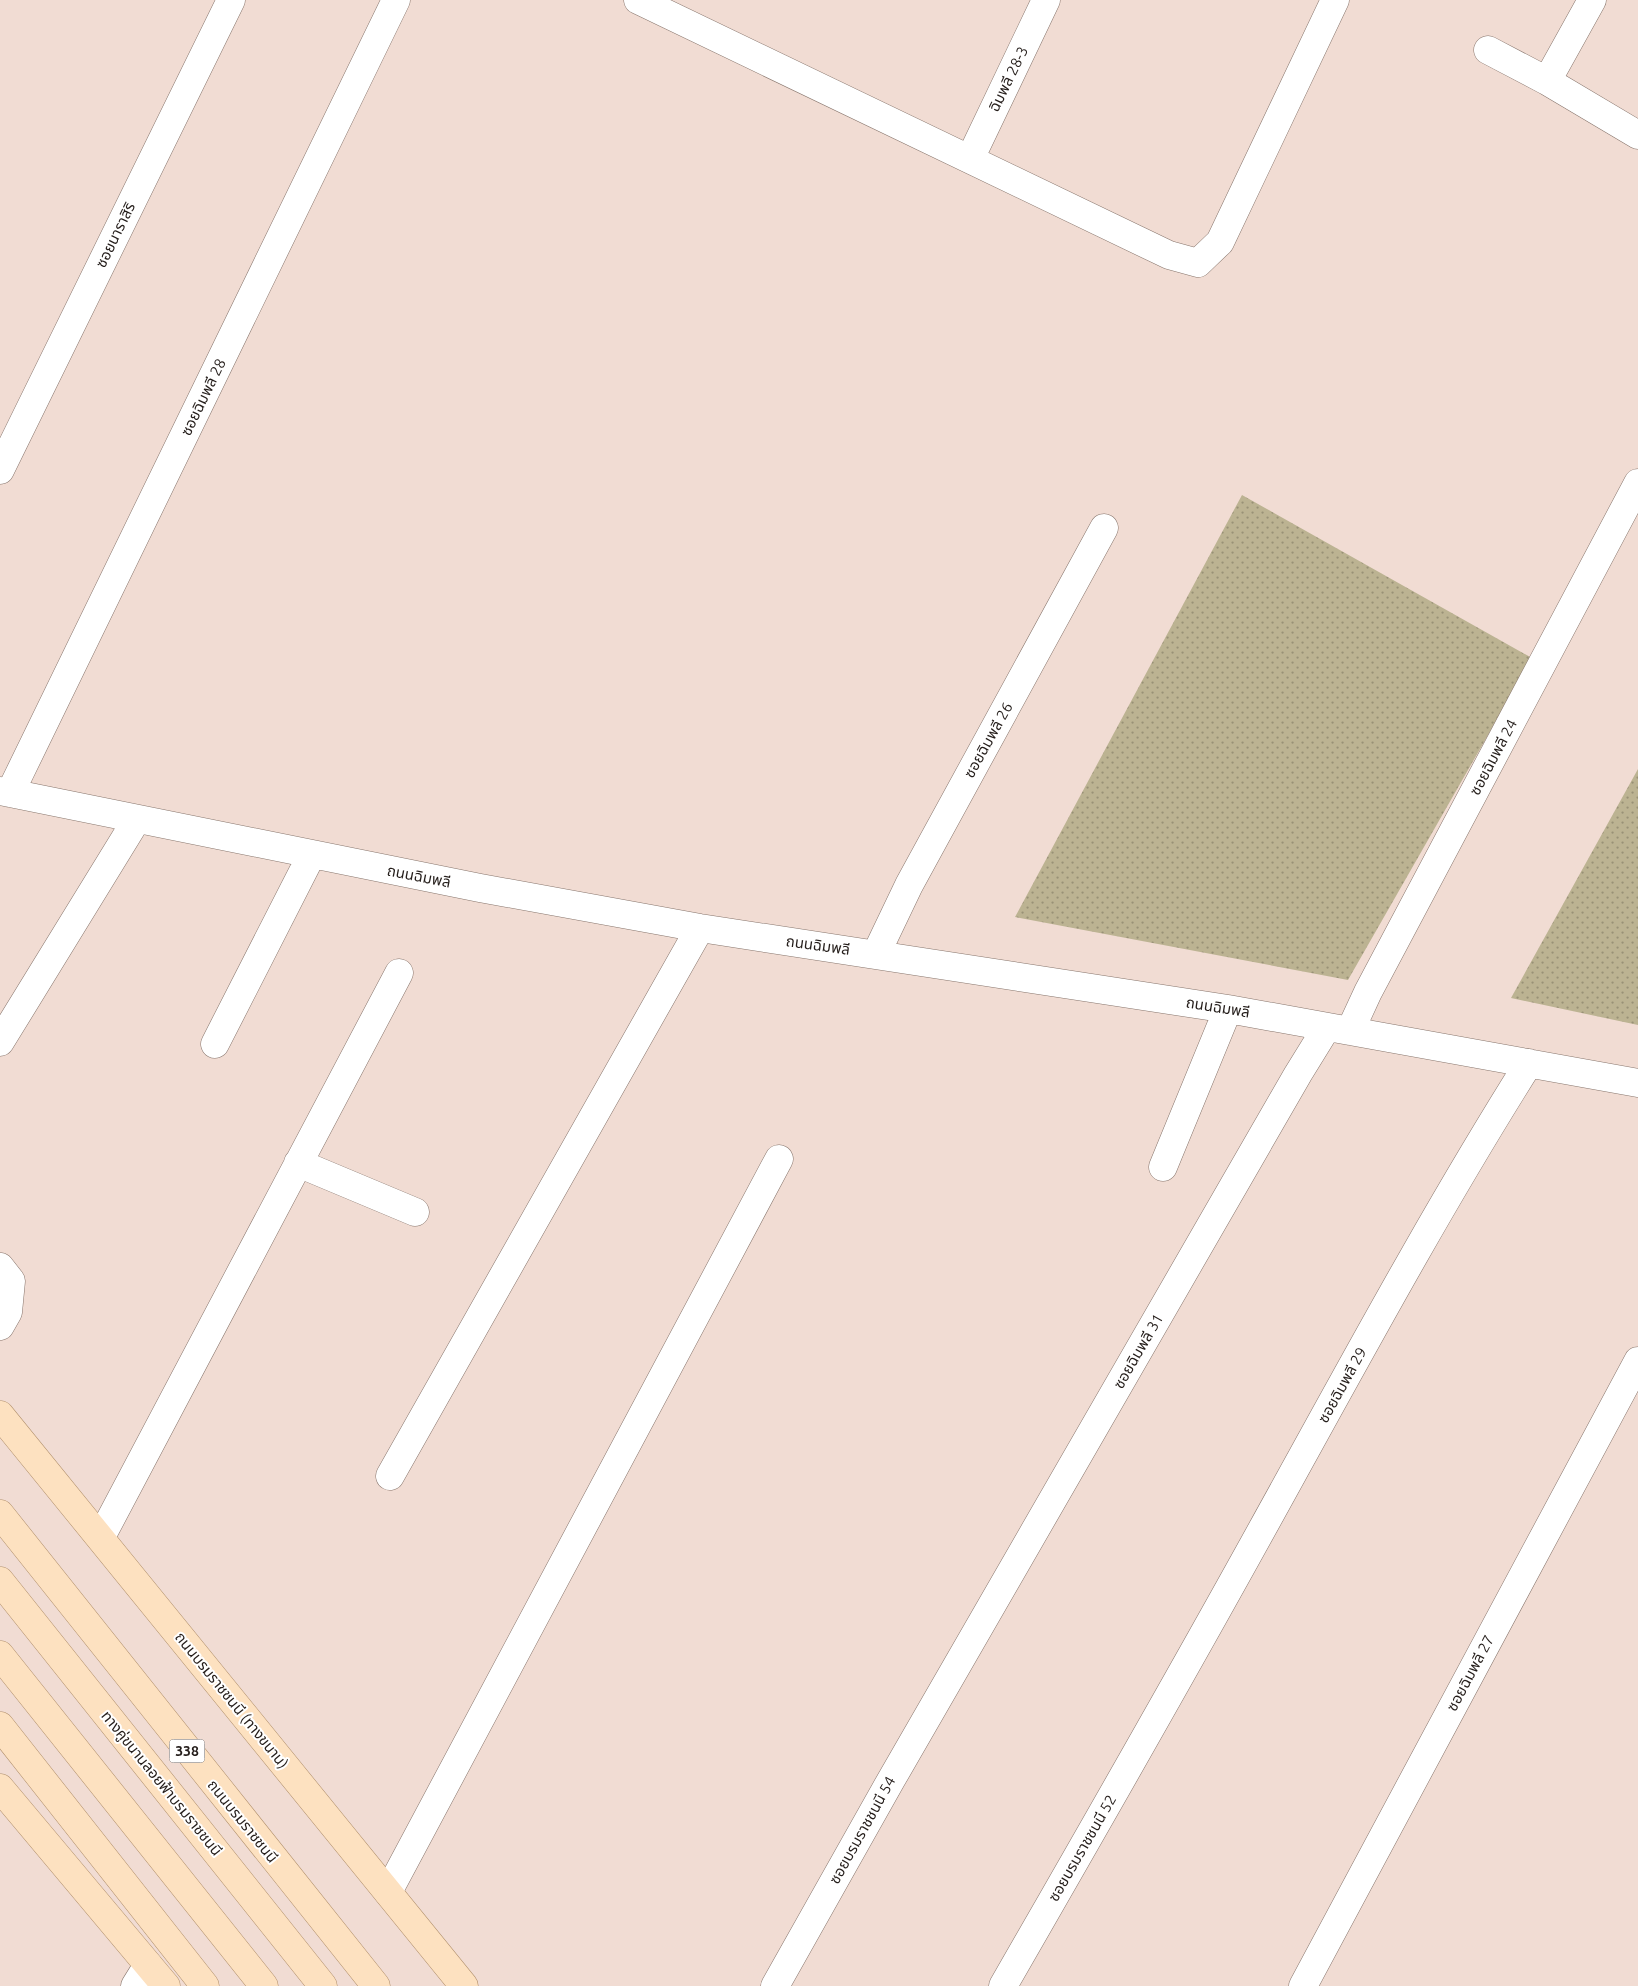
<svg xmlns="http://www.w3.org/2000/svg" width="1638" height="1986" viewBox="0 0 1638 1986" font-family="Ubuntu,'Noto Sans Thai',sans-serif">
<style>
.green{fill:url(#green-dots)}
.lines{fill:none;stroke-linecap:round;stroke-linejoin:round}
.minor-casing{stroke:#87756c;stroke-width:29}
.major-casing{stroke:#b08f6b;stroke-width:29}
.minor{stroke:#fff;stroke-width:28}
.major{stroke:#fde1c0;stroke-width:28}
.labels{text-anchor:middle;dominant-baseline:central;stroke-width:4;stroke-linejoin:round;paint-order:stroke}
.shield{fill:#fff;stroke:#66615f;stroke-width:1}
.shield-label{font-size:14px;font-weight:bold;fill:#241d1a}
.street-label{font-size:15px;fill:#241d1a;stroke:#fff}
</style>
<defs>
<pattern id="green-dots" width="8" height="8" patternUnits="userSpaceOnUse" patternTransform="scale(1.25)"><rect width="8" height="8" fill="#bcb392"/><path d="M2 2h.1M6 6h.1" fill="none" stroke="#999176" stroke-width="1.8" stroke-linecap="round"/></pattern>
</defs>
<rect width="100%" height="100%" fill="#f1dcd3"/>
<path class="green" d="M1242 495 1532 658 1348 980 1015 917Z
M1638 769V1025L1511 998Z"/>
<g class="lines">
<g class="minor-casing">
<path id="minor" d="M638 0 1169 255 1198 263 1220 242 1335 0
M1488 50 1547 81 1638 135
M1547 81 1592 0
M970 159 1046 0
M0 470 231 0
M0 791 480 888 700 928 1228 1009 1638 1083
M10 793 396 0
M876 954 909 885 1104 528
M1350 1031 1368 992 1638 483
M0 1042 137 819
M215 1044 312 854
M298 1163 415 1212
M1163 1167 1228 1009
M0 1267 11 1281 8 1312 0 1326
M390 1476 700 928
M101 1537 399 973
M388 1892 779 1159
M135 1986 148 1965
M775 1986 891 1780 1298 1074 1327 1027
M1003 1986C1090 1835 1177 1683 1261 1531 1348 1374 1433 1215 1529 1063
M1303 1986 1638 1361"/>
</g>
<g class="major-casing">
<path id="major" d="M0 1415 464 1986
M0 1514 376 1986
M0 1581 323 1986
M0 1655 264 1986
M0 1726 205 1986
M0 1788 166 1986"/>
</g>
<use href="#minor" class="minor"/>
<use href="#major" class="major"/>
</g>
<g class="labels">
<rect class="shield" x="169.5" y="1739.5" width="35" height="23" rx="4"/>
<g class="shield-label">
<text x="187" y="1751">338</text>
</g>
<g class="street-label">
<text transform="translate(1008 79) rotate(-64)">ฉิมพลี 28-3</text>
<text transform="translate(115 235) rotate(-64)">ซอยนาราสิริ</text>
<text transform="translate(203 397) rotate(-64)">ซอยฉิมพลี 28</text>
<text transform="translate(988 740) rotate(-61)">ซอยฉิมพลี 26</text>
<text transform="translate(1493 757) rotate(-62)">ซอยฉิมพลี 24</text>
<text transform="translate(419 876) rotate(11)">ถนนฉิมพลี</text>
<text transform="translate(818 945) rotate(8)">ถนนฉิมพลี</text>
<text transform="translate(1218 1007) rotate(9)">ถนนฉิมพลี</text>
<text transform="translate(1138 1351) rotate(-60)">ซอยฉิมพลี 31</text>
<text transform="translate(1342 1385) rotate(-61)">ซอยฉิมพลี 29</text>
<text transform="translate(1470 1673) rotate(-62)">ซอยฉิมพลี 27</text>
<text transform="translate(232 1700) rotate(51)">ถนนบรมราชชนนี (ทางขนาน)</text>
<text transform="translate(162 1783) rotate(51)">ทางคู่ขนานลอยฟ้าบรมราชชนนี</text>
<text transform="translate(243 1821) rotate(51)">ถนนบรมราชชนนี</text>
<text transform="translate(862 1830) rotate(-61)">ซอยบรมราชชนนี 54</text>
<text transform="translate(1082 1848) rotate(-60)">ซอยบรมราชชนนี 52</text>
</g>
</g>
</svg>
